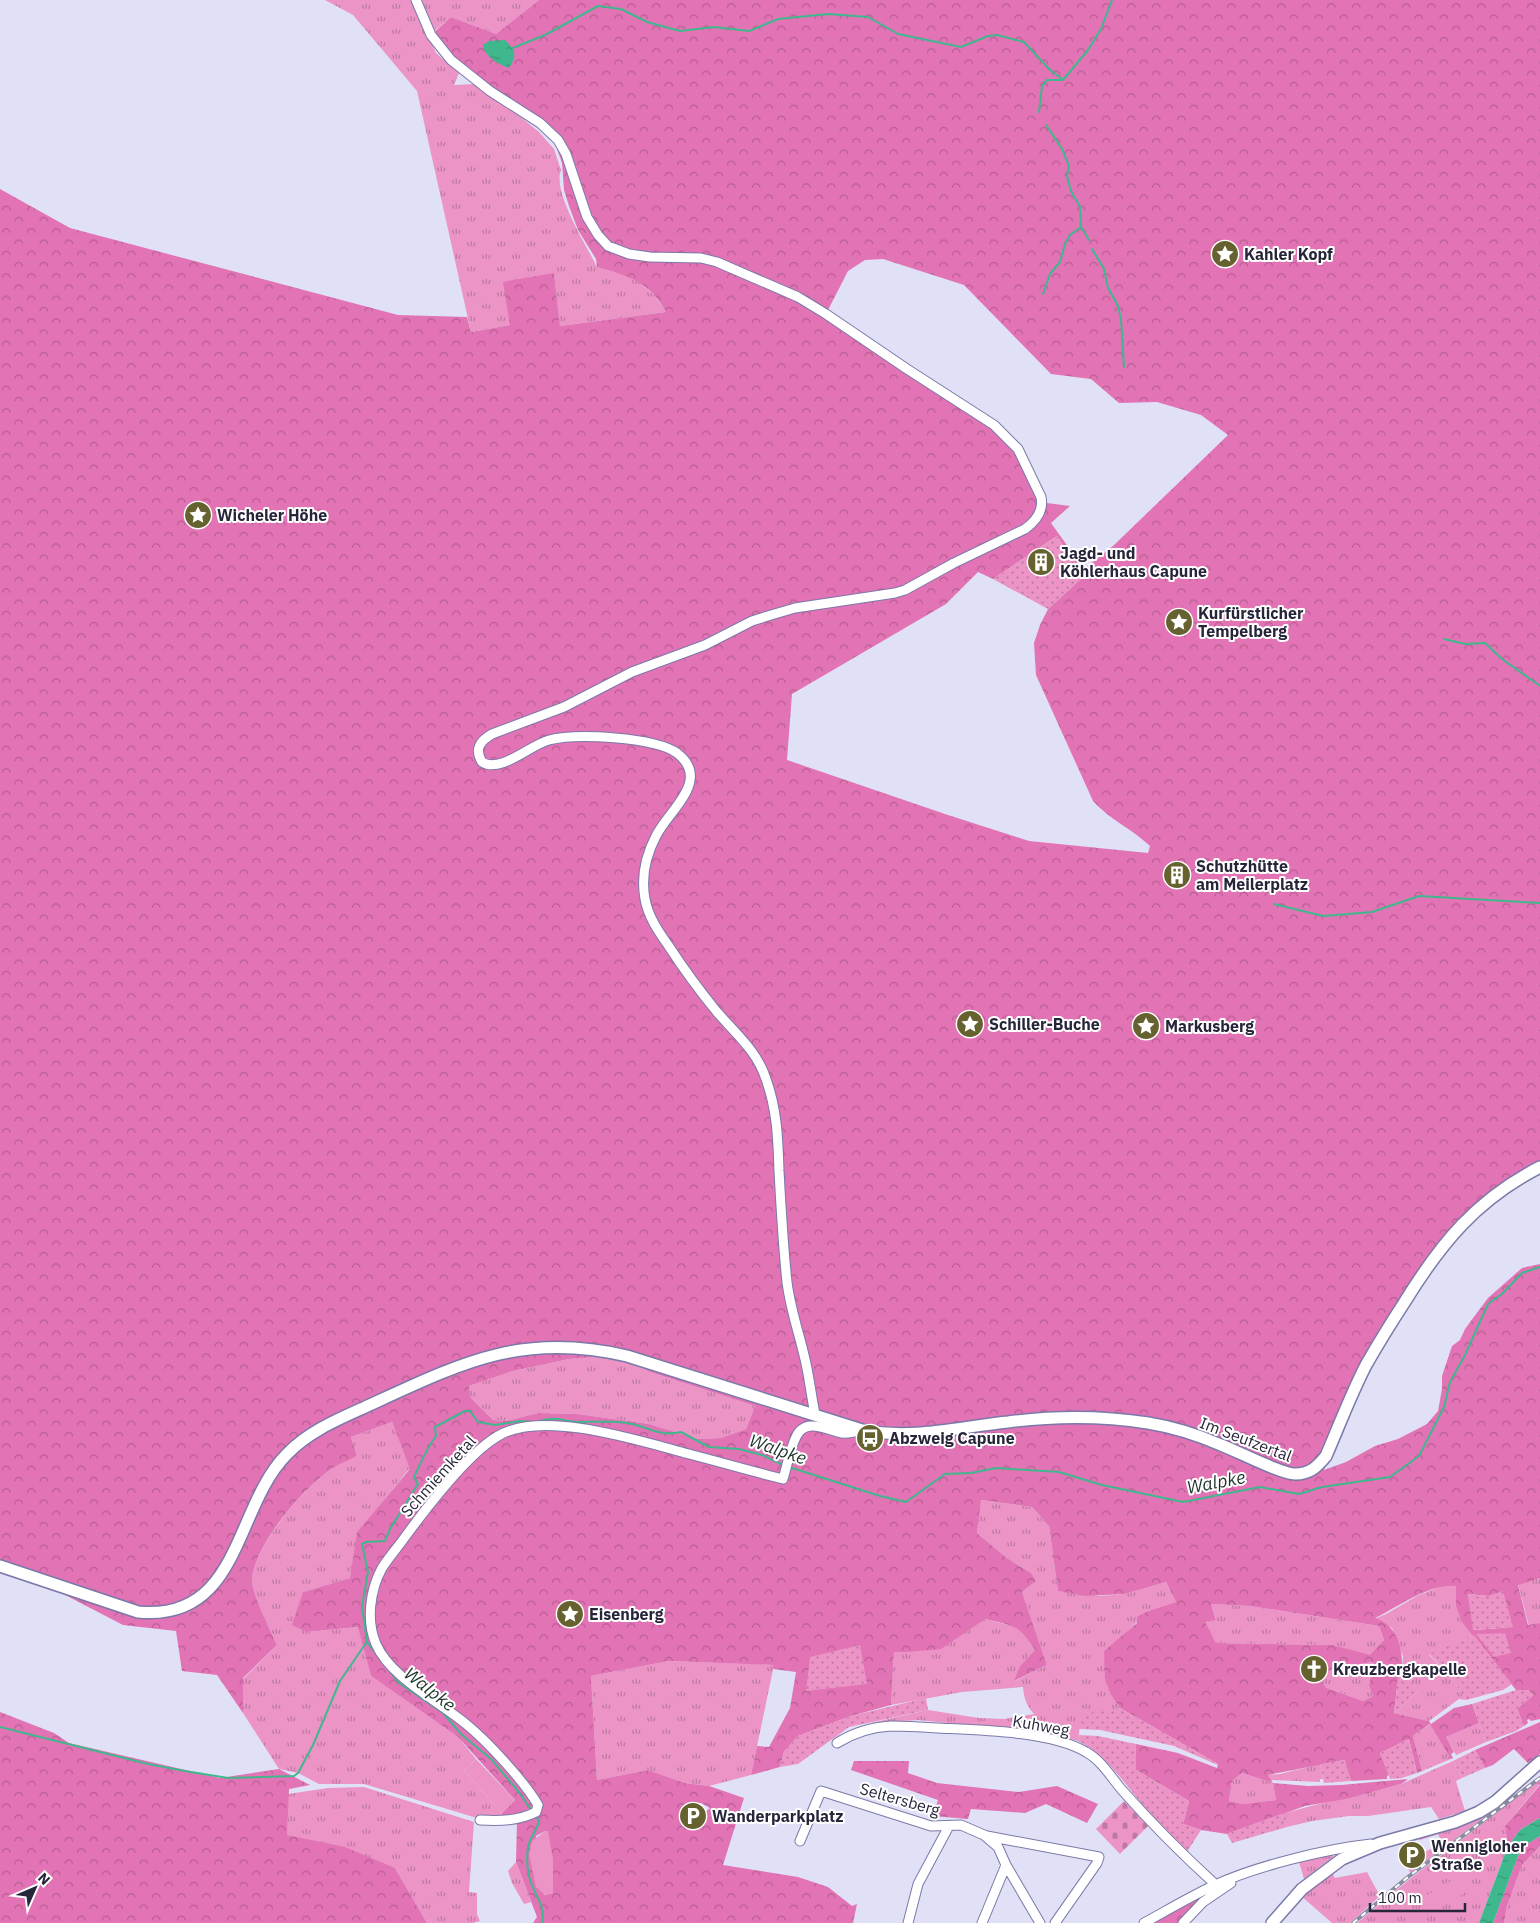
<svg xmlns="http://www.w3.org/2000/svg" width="1540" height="1923" viewBox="0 0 1540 1923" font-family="'IBM Plex Sans',sans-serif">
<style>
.grass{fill:url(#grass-tufts)}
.forest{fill:url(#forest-crowns);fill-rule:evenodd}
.cemetery{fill:url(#cemetery-stones)}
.park{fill:#eb94c5}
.garden{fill:url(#garden-dots)}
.water{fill:url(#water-ripples)}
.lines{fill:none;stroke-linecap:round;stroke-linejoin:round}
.stream{stroke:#3fb88d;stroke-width:2}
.minor-casing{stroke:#7b79a9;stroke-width:11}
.major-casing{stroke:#7b79a9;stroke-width:14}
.minor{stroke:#fff;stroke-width:9}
.major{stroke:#fff;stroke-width:11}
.rail-casing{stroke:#8b8b9f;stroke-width:4}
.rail{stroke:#fff;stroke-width:2;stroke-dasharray:5.5;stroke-linecap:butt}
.labels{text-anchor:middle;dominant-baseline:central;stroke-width:4;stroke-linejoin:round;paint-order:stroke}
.poi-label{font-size:16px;font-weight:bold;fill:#262539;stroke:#fff;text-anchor:start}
.street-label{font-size:16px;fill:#262539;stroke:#fff}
.water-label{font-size:18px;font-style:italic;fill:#1b342a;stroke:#fff}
</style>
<defs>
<pattern id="grass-tufts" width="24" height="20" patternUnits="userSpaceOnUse" patternTransform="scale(1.25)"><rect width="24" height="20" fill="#eb94c5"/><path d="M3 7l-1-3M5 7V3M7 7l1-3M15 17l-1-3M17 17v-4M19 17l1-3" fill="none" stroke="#be79a1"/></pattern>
<pattern id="forest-crowns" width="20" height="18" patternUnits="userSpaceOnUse" patternTransform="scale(1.25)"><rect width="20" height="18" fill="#e273b4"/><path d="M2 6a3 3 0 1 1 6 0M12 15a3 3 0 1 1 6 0" fill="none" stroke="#b75e93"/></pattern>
<pattern id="cemetery-stones" width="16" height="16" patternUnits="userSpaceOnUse" patternTransform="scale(1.25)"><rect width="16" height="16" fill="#eb94c5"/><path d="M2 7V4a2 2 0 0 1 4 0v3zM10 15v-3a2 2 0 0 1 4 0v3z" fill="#be79a1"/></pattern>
<pattern id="garden-dots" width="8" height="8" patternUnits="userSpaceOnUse" patternTransform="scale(1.25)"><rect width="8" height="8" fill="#eb94c5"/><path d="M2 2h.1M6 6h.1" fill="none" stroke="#be79a1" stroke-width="1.8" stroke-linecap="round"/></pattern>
<pattern id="water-ripples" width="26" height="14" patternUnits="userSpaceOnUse" patternTransform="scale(1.25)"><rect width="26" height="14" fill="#3fb88d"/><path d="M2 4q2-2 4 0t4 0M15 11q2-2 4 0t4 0" fill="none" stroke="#359574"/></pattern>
</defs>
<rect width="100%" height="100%" fill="#e0e1f6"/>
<path class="grass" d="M325 0H414L436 53 459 73 454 85 475 84 523 119 539 132 554 149 561 170C552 192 587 246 597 267L635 278 655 296 666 312 560 326 554 274 510 325 471 332 417 91 353 15Z
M419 0H539L496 34 451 17 433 32Z
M609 1356 629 1361 650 1372 755 1406 746 1429 721 1438 698 1439 649 1424 578 1414 538 1413 506 1421 493 1420 471 1398 469 1386 513 1371 569 1359Z
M392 1422 410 1468 358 1532 350 1578 303 1592 307 1632 359 1627 371 1676 458 1737 476 1759 464 1771 502 1813V1819L477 1818 364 1784H319L298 1773 279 1769 243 1713V1679L277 1645C271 1631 250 1591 252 1577 258 1542 304 1487 333 1468 341 1463 349 1460 357 1456L351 1437Z
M980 1500 1032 1507 1049 1526 1058 1591 1100 1596 1125 1594 1166 1582 1176 1602 1148 1611 1118 1641 1104 1651 1111 1695 1120 1708 1104 1711 1080 1726 1078 1741 1049 1733 918 1720 871 1723 928 1710 979 1718 1004 1719 1034 1714C1026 1705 1024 1698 1023 1687L962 1692 891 1705 894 1651 906 1652 985 1619 1012 1626 1025 1633 1035 1650 1020 1666 1015 1681 1047 1665 1022 1592 1036 1581 1031 1573 1007 1558 977 1533Z
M1540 1578V1623L1529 1626 1518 1584Z
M1446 1584 1456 1585C1456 1609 1458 1617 1474 1635L1429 1655 1448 1673 1466 1700 1459 1699 1429 1721 1394 1713 1419 1691 1402 1669 1403 1656 1392 1628 1374 1619 1386 1614 1417 1596Z
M1211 1604 1250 1606 1379 1626 1384 1640 1370 1656 1333 1645 1216 1643 1204 1622 1216 1619Z
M669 1661 774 1665 751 1775 709 1786 685 1783 648 1770 597 1780 591 1676Z
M1372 1662 1382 1670 1369 1686 1373 1696 1363 1701 1327 1688 1319 1679C1338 1661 1348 1667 1372 1662Z
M1479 1723 1486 1742 1456 1755 1446 1737Z
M1431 1724 1451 1759 1422 1771 1413 1736Z
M1453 1761 1462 1778 1456 1781 1465 1811 1439 1819 1431 1807 1368 1816H1349L1312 1821 1287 1827 1281 1814 1334 1800 1351 1798 1401 1784Z
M1320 1764 1323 1779H1320V1782L1271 1780 1268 1775 1280 1774Z
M1242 1773 1273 1783 1276 1800 1243 1804 1229 1801 1232 1781Z
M1536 1783 1540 1784 1505 1826 1508 1846 1479 1923H1357L1411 1878Z
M364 1787 474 1822 469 1892 477 1893V1914L480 1921 473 1923H427L395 1868 287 1835 288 1794 328 1788Z
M1485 1813 1487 1815 1410 1873 1406 1862 1442 1843 1438 1834 1420 1840 1419 1838Z
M1540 1846V1923H1504L1507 1906 1522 1865Z
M1332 1853 1333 1857 1304 1879 1299 1862Z
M516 1862 531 1902 524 1904 512 1883 508 1871Z
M1331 1871 1335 1878 1367 1872 1380 1896 1350 1923H1332L1300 1895Z"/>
<path class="forest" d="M539 0H1540V1172L1528 1178 1480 1213 1441 1253 1370 1365 1324 1470 1346 1462 1375 1446 1398 1439 1427 1424 1438 1411 1442 1389V1376L1452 1346 1460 1340 1465 1329 1488 1298 1522 1268 1540 1264V1578L1518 1585 1528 1625 1540 1623V1719L1531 1721 1529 1719 1527 1720 1528 1723 1524 1726 1517 1709 1533 1695 1528 1690H1516L1462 1622 1456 1606V1586C1430 1583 1398 1607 1375 1618 1397 1625 1403 1648 1402 1669L1399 1671 1394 1713 1429 1721 1431 1724 1454 1708 1472 1704 1479 1723 1446 1737 1454 1752 1451 1754 1453 1758 1451 1759 1430 1724 1413 1736 1422 1771 1417 1773 1409 1739 1380 1753 1389 1775 1387 1776V1779L1351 1781 1344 1760 1268 1775 1273 1783 1308 1786 1341 1785 1408 1779 1401 1784 1351 1798 1305 1806 1227 1834 1201 1830 1183 1824 1189 1801 1136 1770V1744L1178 1753 1217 1768 1218 1764 1120 1708 1111 1695 1105 1679 1104 1651 1137 1623V1617L1148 1611 1176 1602 1166 1582 1125 1594 1085 1596 1058 1591 1049 1526 1032 1507 981 1500 977 1533 1007 1558 1031 1573 1036 1581 1022 1592 1047 1665 1014 1681 1020 1666 1035 1650C1019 1624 1013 1626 985 1619L941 1649 906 1652H894L891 1705 851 1716 798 1736 784 1752 780 1767 751 1775 757 1746 769 1747 790 1708 796 1672 773 1669V1665L669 1661 591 1676 597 1780 648 1770 685 1783 709 1786 744 1798 723 1865 798 1877 828 1887 852 1906 857 1904 853 1923H533L537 1917 516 1862 517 1821 538 1805 502 1821V1813L515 1800 458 1737 371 1676 358 1627 307 1632 292 1625 303 1592 350 1578 357 1532 410 1469 392 1422 351 1437 357 1456C350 1460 341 1463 333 1468 303 1488 258 1541 252 1577 250 1591 271 1631 277 1645L243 1678V1713L217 1675 182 1671 176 1631 123 1625 44 1584 0 1569V189L70 228 398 315 467 317 471 332 510 325 503 282 554 273 560 326 666 312C649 281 628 276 597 267L596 259 578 230 569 206 564 190 562 163 555 143 543 131 478 83 431 35 451 17 496 34ZM883 259 964 285 1051 374 1091 379 1119 403 1157 402 1201 415 1228 435 1113 546 1084 569 1051 523 1070 506 1047 503 1033 472 998 424 904 365 828 310 848 271 865 260ZM1057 536 1084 576 1048 609 1040 625 1034 643 1036 675 1093 801C1109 819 1132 829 1150 846L1148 853 1029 841 948 815 787 760 792 694 946 604 978 572 993 579ZM609 1356 629 1361 650 1372 755 1406 746 1429 721 1438 698 1439 649 1424 578 1414 538 1413 506 1421 493 1420 471 1398 469 1386 513 1371 569 1359ZM1468 1594 1488 1596 1513 1627 1474 1630ZM1211 1604 1250 1606 1379 1626 1384 1640 1370 1655 1333 1645 1216 1643 1205 1622 1216 1620ZM1372 1662 1382 1670 1378 1674 1371 1677 1369 1686 1373 1696 1363 1701 1327 1688 1319 1679C1338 1661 1348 1667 1372 1662ZM1242 1773 1273 1783 1276 1800 1243 1804 1229 1801 1232 1781ZM693 1803H701L710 1808 688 1827C683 1816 684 1812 693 1803ZM545 1831 553 1893 544 1895 536 1836Z
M0 1712 54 1733 69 1743 220 1778 279 1769 310 1785 289 1789 287 1835 345 1847 395 1868 427 1923H0Z
M1540 1722V1754L1528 1763 1514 1749 1493 1765 1485 1768 1475 1750Z
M854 1761H909L908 1773 937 1783 1019 1792 1057 1786 1098 1804 1087 1823 1046 1804 1025 1813 971 1809 968 1819 933 1816 938 1800 851 1770Z
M1540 1781V1818L1520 1830 1508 1846 1505 1826 1540 1785 1536 1783Z
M1540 1836V1846L1522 1865 1507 1906 1504 1923H1493L1518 1856 1527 1844Z
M1201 1896 1203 1899 1181 1923H1149Z"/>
<path class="cemetery" d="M1124 1801 1148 1826 1120 1854 1096 1829Z"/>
<path class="park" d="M476 1759 515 1800 502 1813 464 1771Z
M545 1831H548L553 1859V1893L545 1895 536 1887 529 1854 532 1841Z
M1462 1874 1471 1889 1428 1916 1421 1899Z"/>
<path class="garden" d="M1057 536 1084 576 1048 609 993 579Z
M1503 1591 1513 1627 1473 1630 1468 1594 1488 1596Z
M1505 1633 1511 1653 1494 1657 1476 1634Z
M1474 1635 1512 1684 1503 1690 1466 1700 1448 1673 1429 1654Z
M860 1645 867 1684 806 1691 810 1657Z
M1402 1669 1419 1691 1394 1713 1399 1671Z
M1516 1690H1528L1534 1695 1517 1709 1524 1726 1516 1731 1486 1742 1472 1704Z
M926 1698 928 1710 849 1727 798 1764 780 1767 784 1752 798 1736 851 1716Z
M1120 1708 1218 1764V1765L1174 1746 1100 1730 1079 1729 1082 1714Z
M1079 1735 1098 1736 1136 1744V1770L1189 1801 1183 1824 1201 1830 1187 1852C1176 1841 1165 1830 1154 1818 1130 1792 1110 1757 1078 1741Z
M1409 1739 1417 1773 1402 1778 1390 1779 1380 1753Z
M1475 1750 1485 1768 1462 1778 1453 1761Z
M1345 1760 1351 1781 1324 1783 1320 1764Z
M1281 1814 1287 1827 1232 1843 1227 1834Z"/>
<path class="water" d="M505 40C515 50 518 55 509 68 498 64 485 57 483 45L489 41Z
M1540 1818V1836L1527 1844 1518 1856 1493 1923H1479L1508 1846 1520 1830Z"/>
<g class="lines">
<path class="stream" d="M513 48 547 34 598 6 621 9 647 22 680 31 714 27 749 31 778 19 828 14 868 17 898 34 961 47 988 36 997 35 1024 42 1049 69 1063 80 1088 50 1101 29 1112 0
M1039 112 1042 86 1047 80H1063
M1046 125 1062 149 1069 166 1067 176 1071 191 1080 207 1081 227 1089 240
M1092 249 1104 269 1108 288 1118 306 1121 319 1124 367
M1043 294 1050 274 1060 262 1065 244 1070 235 1081 227
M1444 639 1465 644 1485 643 1502 659 1540 686
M1274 904 1323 916 1372 912 1419 896 1540 903
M540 1421C558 1416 561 1421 578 1422 597 1422 617 1420 636 1425 653 1430 662 1436 681 1432L709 1447 739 1449 762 1455 783 1465
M789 1467 880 1496 906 1502 945 1474 971 1473 996 1468 1059 1472 1102 1485 1183 1502 1260 1487 1299 1494 1322 1487 1390 1477 1419 1456 1444 1407 1450 1382 1464 1357 1488 1304 1502 1294 1522 1273 1540 1267
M0 1727 148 1764 185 1771 228 1778 294 1776 298 1773 313 1745 340 1681 366 1643
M532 1811 518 1791 491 1759 461 1734 443 1713 399 1683 367 1642 362 1606 368 1572 362 1544 366 1542 385 1541 390 1529 418 1484 414 1477C421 1463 426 1449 436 1436L435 1427 465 1411H470L478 1422 495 1425 520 1421 533 1422
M535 1815 539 1821C537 1830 529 1840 528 1847 527 1854 527 1864 528 1871 530 1891 547 1904 542 1923"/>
<g class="minor-casing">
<path id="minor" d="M416 0 431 35 451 60 490 91 540 123 558 140 566 154 587 217 598 235 608 246 629 254 650 257 701 258 717 262 798 297 826 314 907 369 994 425 1018 449 1041 497C1044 511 1036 521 1025 529L954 563 905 590 895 593 795 608 771 615 752 621 705 645 632 672 564 707 492 734C480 741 474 749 482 762 500 774 530 745 549 740 576 733 654 737 677 753 712 780 669 810 656 836 646 855 641 877 645 899 648 916 658 931 668 945 683 968 699 990 717 1012 736 1034 757 1051 766 1079 777 1109 778 1139 779 1171 781 1208 783 1245 787 1282 790 1307 798 1330 804 1355 809 1374 811 1395 815 1414
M837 1743C853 1733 872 1727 891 1726 906 1726 922 1727 937 1728 978 1730 1051 1731 1086 1752 1101 1760 1111 1777 1122 1790 1152 1824 1183 1855 1216 1885
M480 1820C500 1821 518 1821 536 1812L538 1805C524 1781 488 1742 466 1724 438 1701 390 1677 376 1644 366 1621 370 1590 382 1568 389 1557 398 1547 405 1537 427 1507 467 1454 498 1436 543 1409 640 1441 689 1454 720 1462 751 1471 783 1479 787 1466 790 1449 796 1437 805 1417 827 1430 842 1433 849 1434 855 1432 862 1430
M987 1836 1099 1857 1097 1863 1055 1923
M800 1841 821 1791 931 1826 961 1825 984 1835 998 1847 1006 1865 1040 1923
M908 1923 918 1884 949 1826
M982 1923 1006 1865
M1144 1923C1168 1910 1191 1896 1215 1885 1257 1866 1325 1849 1371 1844
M1183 1923 1203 1902 1231 1883"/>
</g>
<g class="major-casing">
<path id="major" d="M0 1566 138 1612C241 1622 234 1507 287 1454 311 1429 344 1417 374 1403 465 1361 525 1332 627 1356L862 1430C913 1440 958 1427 1008 1422 1054 1416 1103 1416 1148 1423 1173 1427 1198 1435 1221 1445 1237 1451 1281 1474 1295 1474 1310 1474 1317 1467 1326 1456 1339 1426 1351 1394 1366 1365 1378 1344 1391 1323 1404 1303 1441 1243 1476 1200 1540 1167
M1272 1923 1302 1889 1342 1859 1380 1843 1455 1822 1479 1812 1495 1802 1540 1762"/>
</g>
<use href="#minor" class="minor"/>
<use href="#major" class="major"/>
<g class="rail-casing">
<path id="rail" d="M1353 1923 1408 1877 1540 1778"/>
</g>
<use href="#rail" class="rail"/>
</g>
<defs>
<g id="sight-disc" transform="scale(1.4375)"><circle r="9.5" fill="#65622f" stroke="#fff"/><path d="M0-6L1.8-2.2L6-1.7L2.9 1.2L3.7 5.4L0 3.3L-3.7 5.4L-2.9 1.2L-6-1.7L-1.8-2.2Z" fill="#fff"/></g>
<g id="building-disc" transform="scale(1.4375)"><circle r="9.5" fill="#65622f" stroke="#fff"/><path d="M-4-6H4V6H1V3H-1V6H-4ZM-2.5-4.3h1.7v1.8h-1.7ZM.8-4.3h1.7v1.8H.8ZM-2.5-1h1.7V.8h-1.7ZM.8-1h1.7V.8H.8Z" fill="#fff"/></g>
<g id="bus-disc" transform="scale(1.4375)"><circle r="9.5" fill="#65622f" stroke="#fff"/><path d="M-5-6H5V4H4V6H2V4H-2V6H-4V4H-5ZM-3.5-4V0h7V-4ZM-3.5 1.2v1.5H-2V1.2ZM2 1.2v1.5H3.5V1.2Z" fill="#fff"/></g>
<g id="church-disc" transform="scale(1.4375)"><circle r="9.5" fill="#65622f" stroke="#fff"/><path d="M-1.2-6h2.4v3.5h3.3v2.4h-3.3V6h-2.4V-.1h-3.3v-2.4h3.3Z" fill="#fff"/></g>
<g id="parking-disc" transform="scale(1.4375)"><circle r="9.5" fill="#65622f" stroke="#fff"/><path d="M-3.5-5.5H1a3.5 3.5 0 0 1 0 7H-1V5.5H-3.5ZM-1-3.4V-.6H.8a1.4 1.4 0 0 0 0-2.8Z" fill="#fff"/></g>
</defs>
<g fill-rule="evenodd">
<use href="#sight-disc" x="1225" y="254"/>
<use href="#sight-disc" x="198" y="515"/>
<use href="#building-disc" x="1041" y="562"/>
<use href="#sight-disc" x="1179" y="622"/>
<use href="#building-disc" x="1177" y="875"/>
<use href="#sight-disc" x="970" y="1024"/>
<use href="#sight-disc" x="1146" y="1026"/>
<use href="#bus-disc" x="870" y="1438"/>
<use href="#sight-disc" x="570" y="1614"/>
<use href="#church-disc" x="1314" y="1669"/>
<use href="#parking-disc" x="693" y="1816"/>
<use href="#parking-disc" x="1412" y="1855"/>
</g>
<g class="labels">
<g class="poi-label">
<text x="1244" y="254">Kahler Kopf</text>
<text x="217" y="515">Wicheler Höhe</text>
<text x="1060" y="553">Jagd- und<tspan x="1060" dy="18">Köhlerhaus Capune</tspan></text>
<text x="1198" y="613">Kurfürstlicher<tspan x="1198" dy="18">Tempelberg</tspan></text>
<text x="1196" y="866">Schutzhütte<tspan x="1196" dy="18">am Meilerplatz</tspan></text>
<text x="989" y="1024">Schiller-Buche</text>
<text x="1165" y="1026">Markusberg</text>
<text x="889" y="1438">Abzweig Capune</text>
<text x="589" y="1614">Eisenberg</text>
<text x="1333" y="1669">Kreuzbergkapelle</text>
<text x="712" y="1816">Wanderparkplatz</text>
<text x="1431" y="1846">Wennigloher<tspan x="1431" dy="18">Straße</tspan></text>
</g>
<g class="street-label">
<text transform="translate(1246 1439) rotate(21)">Im Seufzertal</text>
<text transform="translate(438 1476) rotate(-48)">Schmiemketal</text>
<text transform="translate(1041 1725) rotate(10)">Kuhweg</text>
<text transform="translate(900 1799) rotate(16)">Seltersberg</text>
</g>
<g class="water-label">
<text transform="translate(778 1449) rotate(19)">Walpke</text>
<text transform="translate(1216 1482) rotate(-11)">Walpke</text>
<text transform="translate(430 1689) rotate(38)">Walpke</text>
</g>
</g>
<g transform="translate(35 1888) rotate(45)" stroke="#ffffff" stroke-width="4" paint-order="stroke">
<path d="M0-4L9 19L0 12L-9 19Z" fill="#262539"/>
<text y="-8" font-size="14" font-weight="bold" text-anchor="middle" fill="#262539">N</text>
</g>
<path d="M1370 1903v8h95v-8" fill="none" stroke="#262539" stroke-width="2.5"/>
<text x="1378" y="1903" font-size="15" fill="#262539" stroke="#ffffff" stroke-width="4" paint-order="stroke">100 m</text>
</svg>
